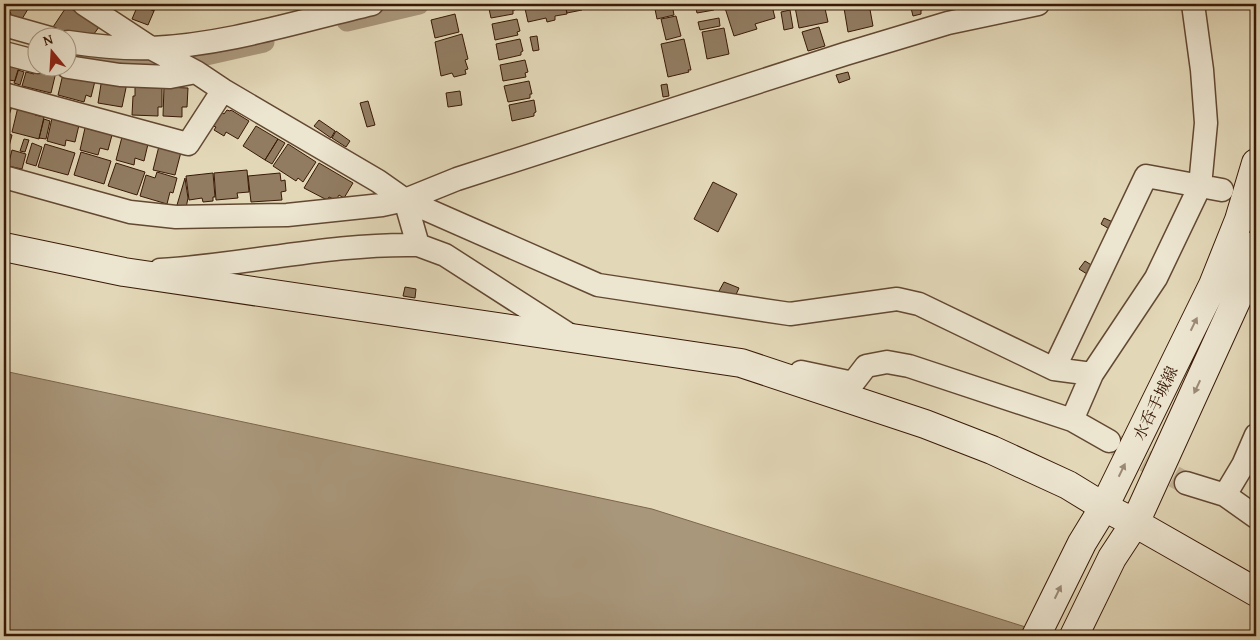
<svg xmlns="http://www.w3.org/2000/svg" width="1260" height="640" viewBox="0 0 1260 640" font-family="'Gentium Book Plus','Noto Serif JP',serif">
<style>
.water{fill:#a9977b;stroke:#7c654c}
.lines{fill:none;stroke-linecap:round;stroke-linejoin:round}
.canal{stroke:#a9977b;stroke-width:21}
.building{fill:#917c62;stroke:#391a06}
.street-tunnel{stroke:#c0b194;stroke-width:22;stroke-dasharray:22 11;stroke-linecap:butt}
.street-casing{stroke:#634932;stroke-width:25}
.secondary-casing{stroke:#391a06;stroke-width:30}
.street{stroke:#ece5d0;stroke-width:22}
.secondary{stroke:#ece5d0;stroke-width:28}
.oneway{fill:#9b8a75}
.labels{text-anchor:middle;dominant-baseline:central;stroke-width:4;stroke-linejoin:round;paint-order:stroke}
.street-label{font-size:16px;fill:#391a06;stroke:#ece5d0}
</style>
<rect width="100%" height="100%" fill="#e2d7b7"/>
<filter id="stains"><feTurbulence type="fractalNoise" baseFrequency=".004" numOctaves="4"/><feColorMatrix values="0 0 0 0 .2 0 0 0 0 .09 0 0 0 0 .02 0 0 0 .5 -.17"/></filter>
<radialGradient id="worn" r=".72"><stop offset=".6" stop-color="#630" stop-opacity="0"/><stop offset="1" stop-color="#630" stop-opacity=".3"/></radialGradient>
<path class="water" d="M4 371 652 509 1054 636H4Z"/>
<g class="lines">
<path class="canal" d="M347 21 419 4
M68 55 118 63 175 62 264 42"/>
</g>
<path class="building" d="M4 4H31L22 19 10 15 11 13 4 8Z
M139 4H157L154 11Z
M488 4H514L515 10H513V14L491 18Z
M524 4H565L567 14 555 16V20L547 22 546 18 528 22Z
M565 4H581L582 10 567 13Z
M654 4H672L674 15 657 19Z
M695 4H719L720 6 714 7V10L697 13Z
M738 4H782L783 7 773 10 775 18 755 24 757 29 734 36 725 8Z
M804 4H824L828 22 799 28 795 7 804 6Z
M869 4 873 26 848 32 844 8Z
M910 4H934V5L926 7V9L921 10V14L913 16Z
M138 5 154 11 148 25 132 19Z
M67 6 99 27 91 38 60 31 53 27Z
M790 10 793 28 784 30 781 12Z
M455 14 459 32 435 38 431 20Z
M676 16 681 36 666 40 661 19Z
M719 18 720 26 700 30 698 22Z
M517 19 520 31 517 32 518 35 495 40 492 24Z
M819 27 825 46 808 51 802 32Z
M724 28 729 54 707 59 702 32Z
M462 34 468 59 465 60 468 69 465 70 466 74 454 77 452 73 441 76 435 42Z
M537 36 539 50 533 51 530 37Z
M520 39 523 51 521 52V55L499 60 496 44Z
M684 39 691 70H688L689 72 668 77 661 44Z
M525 60 528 72 525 73 526 77 503 81 500 65Z
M4 61 20 65 15 81 9 80 7 85 4 84Z
M36 67 56 72 51 93 22 86 26 72 34 74Z
M18 70 24 72 20 85 14 83Z
M848 72 850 79 839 83 836 75Z
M63 74 95 81 91 97 86 95 84 102 58 95Z
M102 78 127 83 122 107 98 103Z
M529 81 532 94H530V98L508 102 504 86Z
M135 84H162V107H158V116L132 115 133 96H135Z
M667 84 669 96 663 97 661 85Z
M164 87 188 88 187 107H182V117L163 116Z
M460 91 462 105 448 107 446 93Z
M534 100 536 112 534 113V116L512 121 509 105Z
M368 101 375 125 367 127 360 103Z
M4 104 12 106 4 131Z
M18 107 36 111 35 115 44 117 39 139 12 132Z
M227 110 230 111 231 110 249 121 238 139 226 132 224 136 214 130 216 127 213 126 221 112 224 114Z
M52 118 79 125 75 142 66 140 65 146 47 141Z
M44 119 50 121 46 139 39 138Z
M319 120 335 131 331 138 314 126Z
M256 126 278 139 265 160 243 146Z
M85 128 112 135 108 150 100 148 98 155 80 150Z
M336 131 350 141 346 147 332 138Z
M4 133 12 135 5 162 4 161Z
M122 137 148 144 144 161 135 158 134 165 116 160Z
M24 139 29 140 25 152 20 151Z
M278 139 285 143 272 164 265 160Z
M32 143 42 147 36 166 26 163Z
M45 144 75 153 68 175 38 167Z
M288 144 316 162 303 182 298 178 296 181 273 166Z
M159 146 181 152 175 175 153 170Z
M12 150 26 154 22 169 8 166Z
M81 152 111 161 104 184 74 175Z
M116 163 145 172 137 195 108 186Z
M319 163 353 183 344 198 339 195 336 200 329 197 327 200 304 188Z
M247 170 249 192 237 193 238 198 216 200 214 173Z
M157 172 177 178 173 193 170 192 167 204 140 196 146 175 155 178Z
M213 173 215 197H213V201L203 202 202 198 189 200 186 176Z
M280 173 281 181 285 180 286 191 281 192 282 200 251 202 248 176Z
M185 178 188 198 186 208 177 205Z
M713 182 737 194 718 232 694 219Z
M1104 218 1115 223 1111 230 1101 224Z
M1085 261 1093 266 1087 274 1079 269Z
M724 282 739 288 734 299 719 291Z
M405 287 416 289 415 298 403 296Z"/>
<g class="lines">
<path class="street-tunnel" d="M1116 445 1186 483"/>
<g class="street-casing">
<path id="street" d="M84 4 151 48 196 72 223 90 378 181 405 200 418 245 445 255 571 336
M4 25 50 38
M68 42C95 46 123 49 151 48 226 45 299 21 372 4
M4 53 38 62
M68 67 120 75 170 77 196 72
M4 94 188 144 223 90
M4 177 130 212 176 217 287 215 382 205 405 200 457 179 845 54 948 23 1038 4
M405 200 598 285 790 314 897 299 919 304 1054 369 1092 374
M160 270C246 265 331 243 418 245
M1054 369 1146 176 1222 190
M801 372 853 383 866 366 887 362 909 366 1072 420 1109 441
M1072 420 1092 374 1156 278 1200 186 1206 123 1202 70 1193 4
M1186 483 1225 495 1256 517
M1225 495 1243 465 1256 435"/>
</g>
<g class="secondary-casing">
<path id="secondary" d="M4 247 124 272 741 363 925 424 992 450 1068 485 1104 507 1135 523 1256 592
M1036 636 1082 543 1104 507 1213 285 1239 220 1256 163
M1074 636 1112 558 1135 523 1237 299 1256 245"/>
</g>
<use href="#street" class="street"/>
<use href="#secondary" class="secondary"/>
</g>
<defs><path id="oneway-solid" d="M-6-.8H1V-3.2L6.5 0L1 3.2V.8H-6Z" transform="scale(1.25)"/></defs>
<g class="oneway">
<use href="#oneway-solid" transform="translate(1194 324) rotate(-64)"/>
<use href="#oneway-solid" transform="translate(1197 387) rotate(115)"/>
<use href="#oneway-solid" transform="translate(1122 470) rotate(-64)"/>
<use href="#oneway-solid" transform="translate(1058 592) rotate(-64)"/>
</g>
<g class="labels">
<g class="street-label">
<text transform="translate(1155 403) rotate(-64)">水呑手城線</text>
</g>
</g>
<rect width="1260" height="640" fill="none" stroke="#e2d7b7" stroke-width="20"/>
<rect x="5" y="5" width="1250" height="630" fill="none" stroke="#391a06" stroke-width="2.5"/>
<rect x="10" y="10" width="1240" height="620" fill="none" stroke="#391a06"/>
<g transform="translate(52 52) rotate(342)"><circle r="24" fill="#ece5d0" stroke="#a4947f"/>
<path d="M0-4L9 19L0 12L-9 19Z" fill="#8f2418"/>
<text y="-8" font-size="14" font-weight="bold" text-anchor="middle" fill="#391a06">N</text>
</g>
<rect width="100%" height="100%" filter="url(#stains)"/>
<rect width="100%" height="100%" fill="url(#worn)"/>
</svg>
